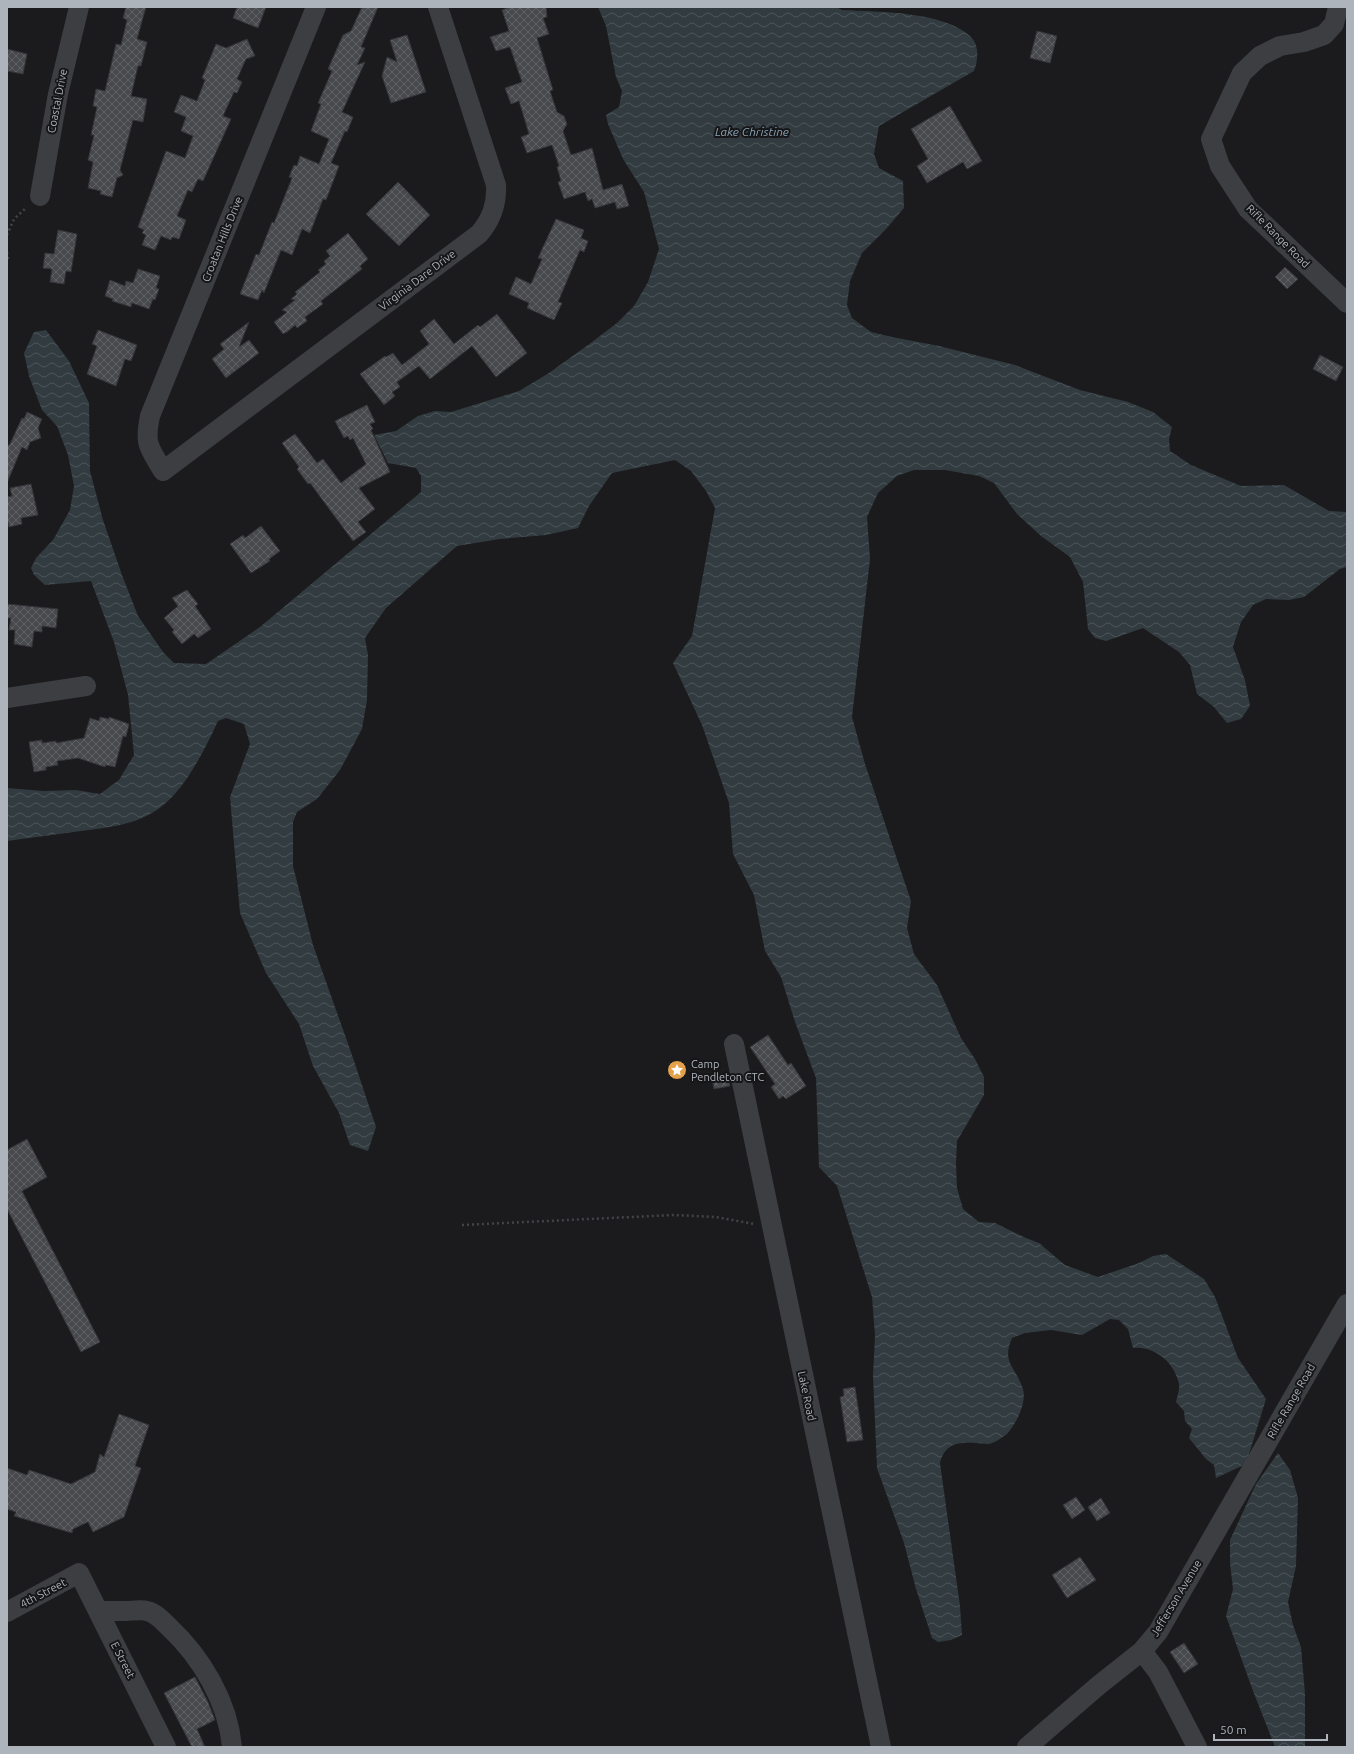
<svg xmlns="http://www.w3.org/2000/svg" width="1354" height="1754" viewBox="0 0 1354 1754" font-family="Ubuntu,sans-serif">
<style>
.water{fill:url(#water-waves)}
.building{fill:url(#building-cross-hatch);stroke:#353539}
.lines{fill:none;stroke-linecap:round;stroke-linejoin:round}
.path{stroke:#424548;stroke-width:2.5;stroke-dasharray:2 3;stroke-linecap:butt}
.minor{stroke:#3c3e42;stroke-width:20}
.labels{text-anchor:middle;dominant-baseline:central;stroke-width:4;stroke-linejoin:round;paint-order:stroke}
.street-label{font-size:11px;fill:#aeb4bb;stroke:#161618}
.poi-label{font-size:11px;fill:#aeb4bb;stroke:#161618;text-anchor:start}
.water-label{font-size:12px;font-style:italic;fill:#89a3b3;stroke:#161618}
</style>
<defs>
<pattern id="water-waves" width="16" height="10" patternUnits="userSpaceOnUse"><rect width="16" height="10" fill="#313b40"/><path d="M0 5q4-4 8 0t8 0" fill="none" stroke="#4c555a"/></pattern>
<pattern id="building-cross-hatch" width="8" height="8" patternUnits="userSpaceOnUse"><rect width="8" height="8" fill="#48494d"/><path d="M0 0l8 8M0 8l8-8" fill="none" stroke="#606165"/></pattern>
</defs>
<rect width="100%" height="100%" fill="#1b1b1d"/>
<path class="water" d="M598 7H836L842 10C879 12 942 11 970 36 980 45 978 60 974 71L879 126 874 154 879 168 903 181 904 208 886 229 862 253 850 281 847 305 852 318 871 332 892 337 939 346 1015 365 1080 390 1128 402 1153 412 1172 427 1169 439 1170 451 1191 465 1241 486 1284 485 1329 511 1347 512V567L1340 569 1304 597 1289 600 1266 599 1253 605 1241 622 1233 647 1245 680 1250 706 1241 719 1227 723 1214 707 1197 694 1190 665 1179 652 1143 628 1106 641 1095 638 1088 629 1083 582 1070 557 1041 536 1017 514 994 483 979 476 945 470H914L897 476 878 493 867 517 870 559 852 717 865 764 911 901 907 928 914 954 937 985 961 1038 975 1059 984 1077V1095L957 1141 956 1164 957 1188 963 1209 979 1222 995 1223 1026 1238 1039 1243 1065 1265 1098 1277 1139 1263 1153 1256 1166 1254 1204 1279 1215 1297 1238 1358 1266 1399 1246 1464 1216 1478 1214 1465 1206 1459 1189 1438 1192 1429 1185 1421 1184 1411 1176 1402C1177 1397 1180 1389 1179 1384 1174 1362 1155 1346 1133 1348L1128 1329 1119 1320 1110 1319 1082 1335 1051 1330 1025 1333 1012 1338C1001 1363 1016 1367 1023 1389 1027 1403 1016 1424 1007 1434 1003 1437 993 1444 988 1444 984 1444 980 1443 976 1443 957 1442 945 1444 940 1463L960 1606 962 1635 951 1640 938 1642 932 1638 916 1589 904 1543 877 1468 873 1376 875 1336 872 1297 837 1186 819 1167 816 1078 795 1022 781 977 765 951 754 895 733 854 729 803 702 725 673 663 692 636 715 508 706 491 691 471 675 460 612 473 589 506 578 528 546 535 500 539 457 546 386 608 365 638 368 655 367 700 362 729 340 770 317 799 297 812 293 822V866L313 945 352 1055 376 1127 368 1151 350 1145 339 1113 313 1066 299 1024 266 973 240 913 230 797 250 744 244 724 226 718 218 721C205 749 186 788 161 807 137 826 103 828 74 832 52 835 29 838 7 841V788L44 791 76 790 100 794 119 780 134 755 128 695 114 642 91 581 45 585 34 575 31 568 36 558 53 540 70 510 74 486 68 455 57 426 42 410 29 376 24 353 34 332 46 330 69 361 89 403 90 471 103 520 122 575 138 616 163 652 174 663 206 664 260 627 421 492V476L416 468 388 463 374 435 396 431 418 416 435 411 451 412 519 391 549 373 592 342 617 323 634 306 648 282 659 249 644 192 623 159 608 124 606 115 619 107 622 91 616 77 606 26Z
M1278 1453 1290 1470 1298 1498 1296 1566 1288 1602 1293 1625 1301 1647 1305 1694V1747H1275L1253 1691 1226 1616 1233 1589 1230 1563V1540L1256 1484Z"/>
<path class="building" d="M126 7H146L137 39 147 42 141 66H138L131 96 147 99 143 122 133 120 120 170 123 175 117 178 112 197 100 194 101 191 88 188 93 162 88 160 94 135H91L97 107 93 106 96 89 105 91 116 44 121 45 127 20 123 18Z
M237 7H266L258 28 233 18Z
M362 7H378L361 47 365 48 357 65 365 62 342 112 353 117 347 132 345 131 331 163 339 166 326 200 323 199 310 233 302 229 292 255 281 250 264 293 262 290 258 300 240 294 256 254 259 255 272 222 274 223 292 178 289 177 294 165 297 166 300 156 319 164 329 139 311 131 321 104 318 103 332 71 328 69 343 35 351 31Z
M510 7H546L547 17 543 18 549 34 537 38 553 90 550 91 557 112 564 116 567 124 563 131 571 155 592 148 603 190 622 184 629 206 617 209 615 202 595 208 592 199 588 201 585 192 564 199 558 182 561 181 557 167 559 166 552 145 527 153 521 137 529 134 519 101 511 104 505 88 522 82 510 47 496 51 490 37 509 31 502 10Z
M1037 31 1057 36 1050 63 1030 58Z
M407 35 426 92 391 103 382 76 387 57 397 62 390 40Z
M247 39 255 56 246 59 237 79 242 82 237 93 234 92 223 116 231 119 203 181 198 179 192 192 188 190 177 216 186 220 179 239 172 237 171 240 161 236 155 250 142 245 146 235 142 233 144 230 138 227 166 151 185 158 193 136 181 131 186 117 174 112 181 95 197 101 205 80 202 78 216 44 226 48Z
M7 49 27 54 23 74 7 71Z
M950 106 982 161 967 169 963 162 927 183 917 166 928 159 911 129Z
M398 182 430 215 399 246 366 214Z
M556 219 584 230 581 238 588 241 584 252 580 250 558 302 562 303 554 320 527 308 529 303 509 294 516 277 531 284 542 259 538 258Z
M58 230 77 234 71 272 66 271 64 284 50 282 52 269 43 268 45 253 54 254Z
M348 233 368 259 360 266 362 269 321 301 323 304 305 317 307 321 297 328 295 325 286 333V332L283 334 274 322 287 312 282 310 295 300 291 299 297 294 295 292 320 272 318 270 326 264 324 261 330 256 326 251Z
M1285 267 1298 279 1287 289 1275 277Z
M138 269 160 276 156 288 159 289 155 300 153 299 149 309 132 303 131 307 112 301 113 299 105 296 110 280 125 286 126 281 133 283Z
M497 314 527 353 496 377 472 346 430 379 419 366 397 382 400 387 392 392 395 396 384 405 360 374 385 356 386 357 393 353 402 365 429 344 420 331 434 319 454 344 478 325 480 327Z
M249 322 239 347 249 340 259 353 226 378 212 359 224 349 220 344Z
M98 330 137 345 131 361 125 359 116 386 87 374 97 346 92 344Z
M1320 355 1343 367 1336 381 1313 369Z
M367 405 375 422 370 424 373 429 371 430 390 472 359 488 375 509 358 522 366 532 353 541 310 483 308 484 297 469 299 467 282 443 295 434 317 463 323 459 341 483 366 464 353 438 350 440 348 436 344 438 335 421Z
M27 412 42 419 38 428 41 438 30 442 27 450 22 447 7 483V446L10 444 22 418 24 419Z
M31 484 38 515 21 518 22 524 9 527 7 518V497L12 496 10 488Z
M261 526 280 551 269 559 270 561 251 573 230 544 243 535 245 538Z
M187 590 198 604 195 606 211 629 198 638 194 634 182 644 172 632 174 630 164 618 178 606 172 598Z
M7 604 58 609 56 628 42 626V632L34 631 32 647 14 644 15 630H9L11 618H7Z
M100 717 109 719V717L129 724 126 737 123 736 115 767 106 765 105 767 78 758 57 761 58 765 46 767V770L34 772 29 742 42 740V743L56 741V743L84 738 90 718 99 721Z
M768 1035 788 1065 791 1063 806 1086 786 1099 783 1096 779 1099 771 1087 775 1084 750 1047Z
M728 1075 730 1086 714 1089 712 1078Z
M27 1139 47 1177 22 1191 100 1342 81 1352 7 1209V1150Z
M855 1387 863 1440 847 1442 840 1397 844 1396 843 1389Z
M119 1414 149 1425 135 1466 141 1468 124 1517 93 1532 88 1522 73 1529 72 1533 14 1516 16 1512 7 1509V1468L27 1475 29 1470 71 1484 95 1472 100 1454 104 1457Z
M1076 1497 1085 1510 1072 1519 1063 1505Z
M1101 1498 1110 1513 1097 1521 1088 1507Z
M1080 1557 1096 1580 1067 1598 1052 1575Z
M1184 1643 1198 1664 1184 1673 1170 1652Z
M195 1677 208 1702 215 1720 197 1729 205 1747H192L164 1693Z"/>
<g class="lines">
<path class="path" d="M7 235 14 219 27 207
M7 252 8 258 7 259
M462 1225 674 1215 716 1217 754 1224"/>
<path class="minor" d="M316 7 150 416C144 445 149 447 163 471L479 234C492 219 497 204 496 185L438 7
M1338 7 1334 24 1324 35 1304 42 1280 46 1260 56 1242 73 1211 139 1220 166 1248 209 1347 303
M40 196 58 94 79 7
M7 698 86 686
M734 1044 881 1747
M98 1611C107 1611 117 1611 126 1611 132 1611 141 1609 147 1611 156 1613 163 1621 169 1627 202 1658 228 1702 232 1747
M7 1612 79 1573 166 1747
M1142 1651 1158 1672 1197 1747
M1027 1747 1099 1685 1142 1651 1158 1632 1347 1304"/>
</g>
<defs>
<g id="sight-disc" transform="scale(1)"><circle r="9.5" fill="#e4a14c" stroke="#161618"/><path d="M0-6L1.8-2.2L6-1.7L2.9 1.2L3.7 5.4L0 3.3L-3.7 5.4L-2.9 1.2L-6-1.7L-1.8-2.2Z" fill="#fff"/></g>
</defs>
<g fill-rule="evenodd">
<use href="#sight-disc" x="677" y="1070"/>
</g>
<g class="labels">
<g class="street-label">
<text transform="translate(57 101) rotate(-79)">Coastal Drive</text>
<text transform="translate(1278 236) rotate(45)">Rifle Range Road</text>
<text transform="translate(222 239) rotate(-68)">Croatan Hills Drive</text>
<text transform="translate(417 280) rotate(-37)">Virginia Dare Drive</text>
<text transform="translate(807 1396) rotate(78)">Lake Road</text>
<text transform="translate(1291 1401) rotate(-60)">Rifle Range Road</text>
<text transform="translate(43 1593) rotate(-28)">4th Street</text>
<text transform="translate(1176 1598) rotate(-59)">Jefferson Avenue</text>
<text transform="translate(123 1660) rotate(63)">E Street</text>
</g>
<g class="poi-label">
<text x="691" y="1064">Camp<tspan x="691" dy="13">Pendleton CTC</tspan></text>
</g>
<g class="water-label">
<text x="752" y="131">Lake Christine</text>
</g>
</g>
<rect width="1354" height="1754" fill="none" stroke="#aeb4bb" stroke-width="16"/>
<path d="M1214 1734v6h113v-6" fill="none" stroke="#aeb4bb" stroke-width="2"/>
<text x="1220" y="1734" font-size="12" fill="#aeb4bb" stroke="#161618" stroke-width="3" paint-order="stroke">50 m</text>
</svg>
